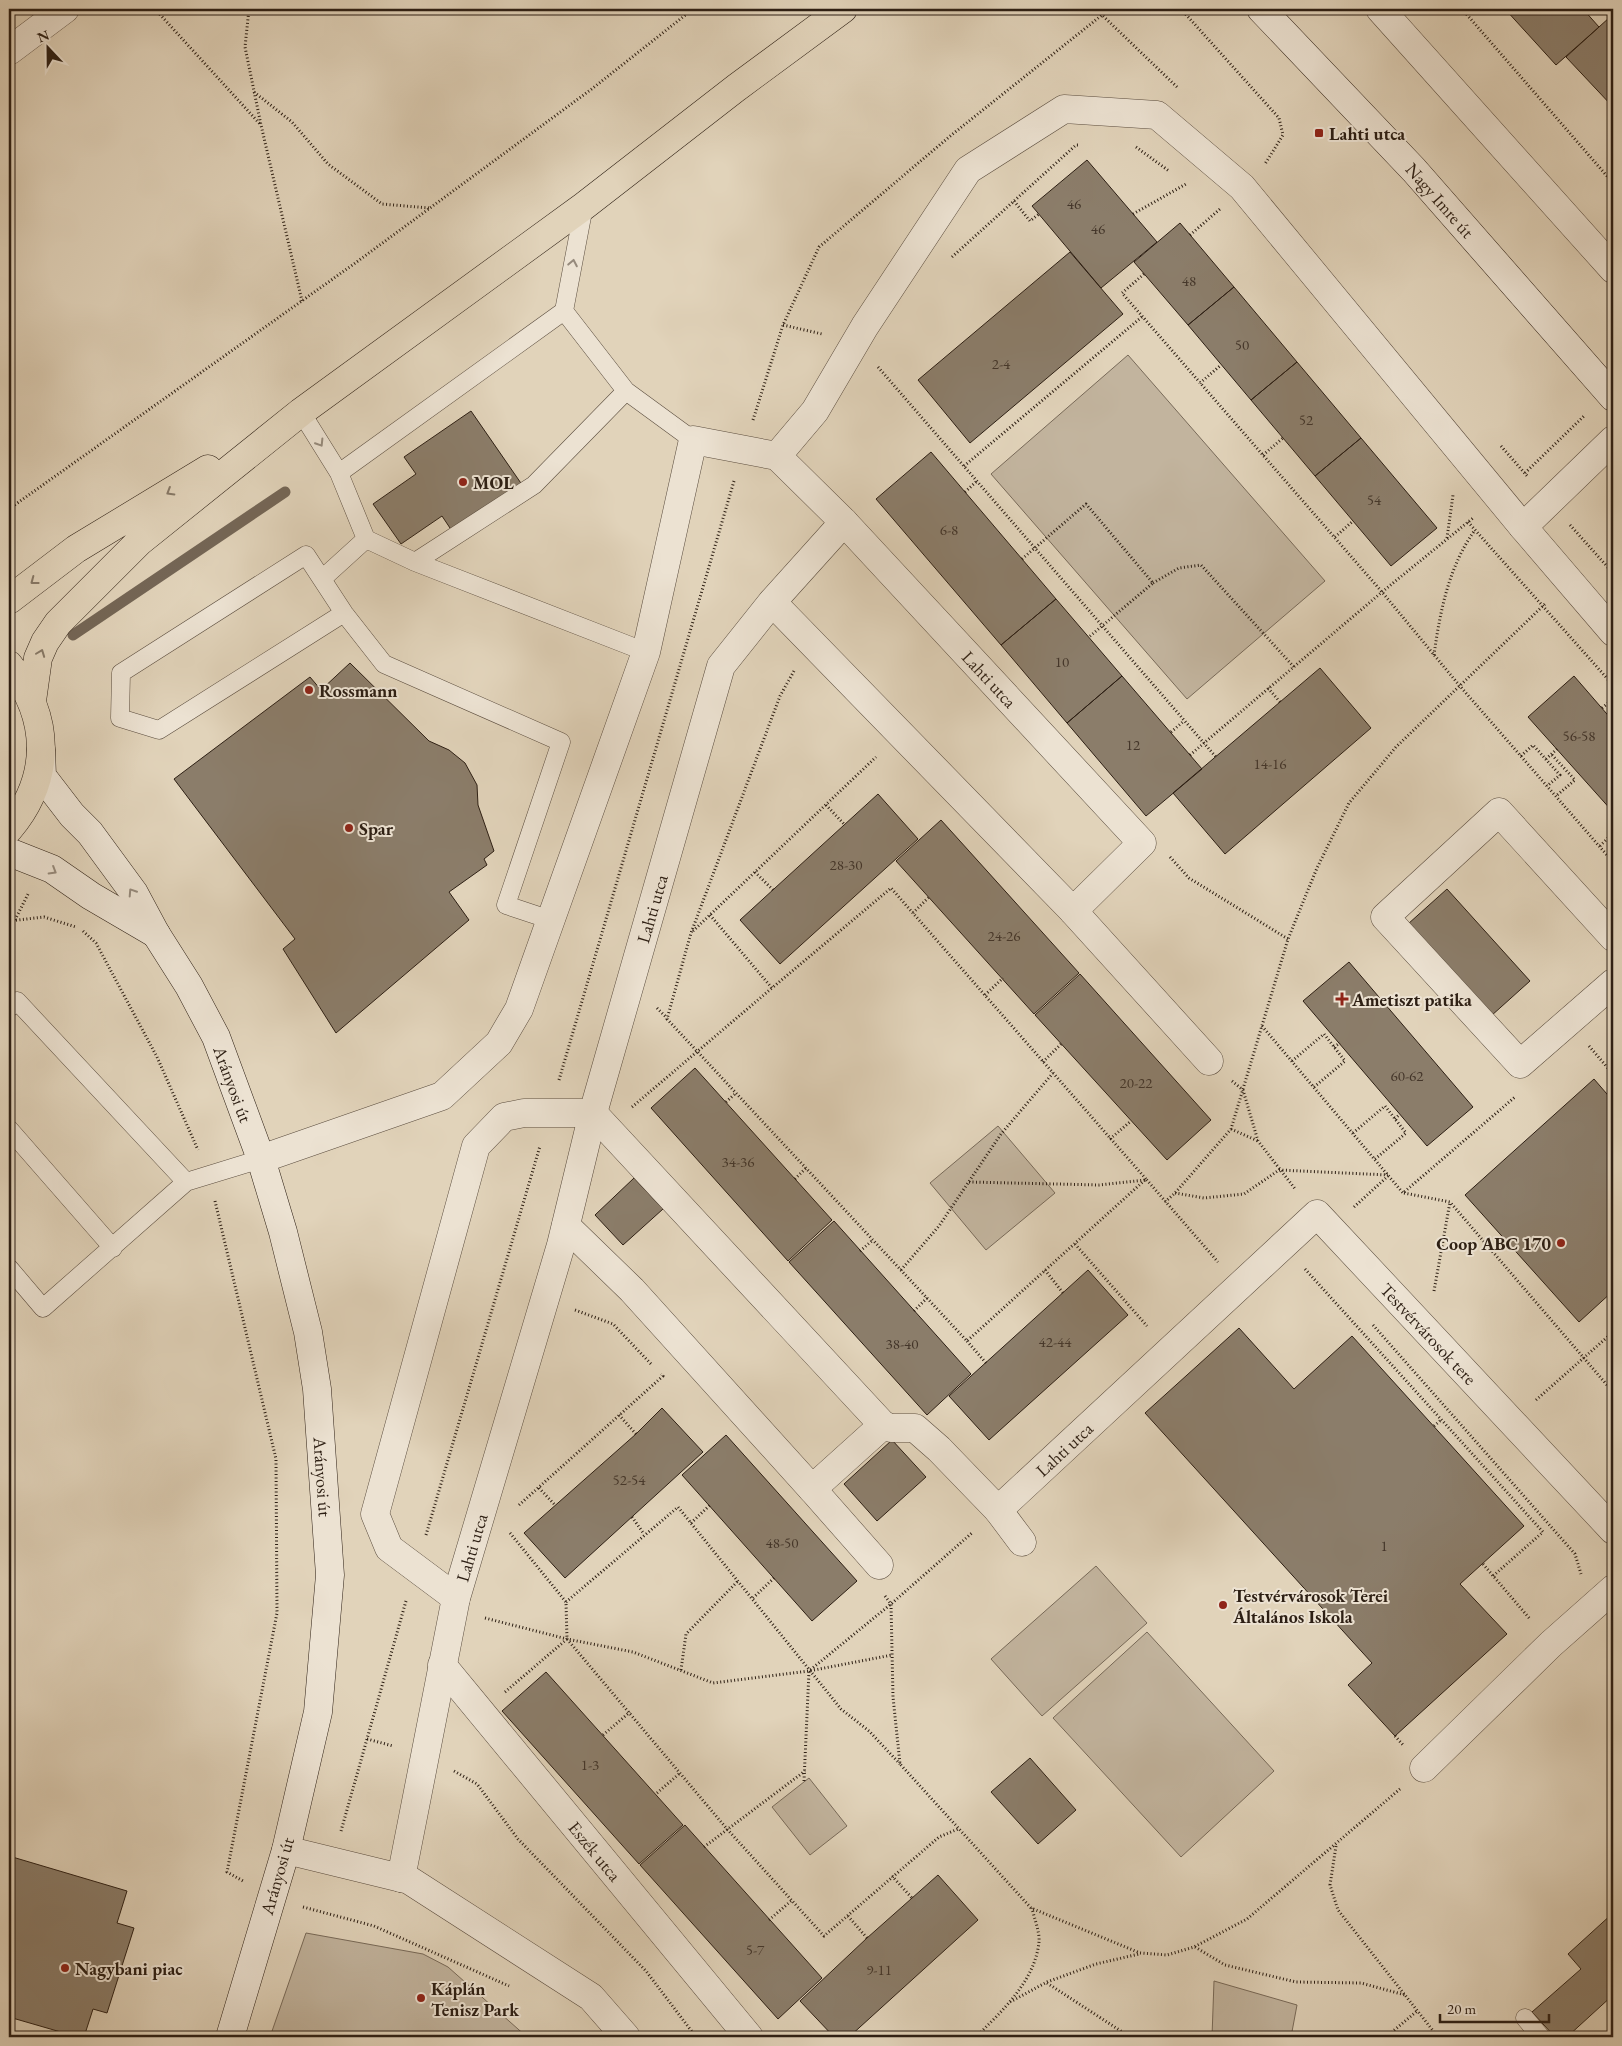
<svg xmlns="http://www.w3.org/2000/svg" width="1622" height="2046" viewBox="0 0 1622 2046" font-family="'EB Garamond',serif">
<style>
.green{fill:#c2b49e;stroke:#786a59}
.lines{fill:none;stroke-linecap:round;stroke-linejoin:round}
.stream{stroke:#746656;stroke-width:11}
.building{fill:#8b7d6a;stroke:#2d1f14}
.service-casing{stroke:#5a4c3e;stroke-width:19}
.minor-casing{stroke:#5a4c3e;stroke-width:29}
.secondary-casing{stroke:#2d1f14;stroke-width:29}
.primary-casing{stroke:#2d1f14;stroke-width:29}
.path{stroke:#2d1f14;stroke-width:3;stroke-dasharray:1 2.5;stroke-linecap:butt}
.service{stroke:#ece2d2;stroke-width:18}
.minor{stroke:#ece2d2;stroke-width:28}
.secondary{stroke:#ece2d2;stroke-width:28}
.primary{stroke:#e1d3ba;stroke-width:28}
.oneway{stroke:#968a7c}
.oneway2{stroke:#877967}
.poi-dot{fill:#8f2418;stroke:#ece2d2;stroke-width:2}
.labels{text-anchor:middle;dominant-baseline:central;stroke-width:4;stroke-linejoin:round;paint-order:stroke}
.number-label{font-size:15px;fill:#44362a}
.poi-label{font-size:18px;font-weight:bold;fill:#2d1f14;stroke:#ece2d2;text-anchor:start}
.street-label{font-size:18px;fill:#2d1f14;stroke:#ece2d2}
</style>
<rect width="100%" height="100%" fill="#e1d3ba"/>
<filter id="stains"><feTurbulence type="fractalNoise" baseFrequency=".004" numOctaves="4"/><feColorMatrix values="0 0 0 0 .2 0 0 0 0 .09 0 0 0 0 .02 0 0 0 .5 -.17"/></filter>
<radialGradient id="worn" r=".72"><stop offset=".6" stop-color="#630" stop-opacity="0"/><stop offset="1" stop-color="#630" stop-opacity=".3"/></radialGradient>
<path class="green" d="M1128 355 1325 581 1187 699 991 474Z
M998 1126 1055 1193 986 1250 930 1183Z
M1096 1566 1147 1623 1042 1716 991 1659Z
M1147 1632 1274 1771 1181 1857 1053 1718Z
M809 1778 847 1826 810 1855 772 1807Z
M306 1933 423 1954 448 1967 527 2037H270Z
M1214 1981 1297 2005 1291 2037H1212Z"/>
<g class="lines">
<path class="stream" d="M73 635 285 492"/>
</g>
<path class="building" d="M1505 9H1583L1599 27 1556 65Z
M1610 17 1613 20V107L1566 57Z
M1087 160 1157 242 1101 288 1032 206Z
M1180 223 1234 287 1188 325 1134 262Z
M1070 252 1123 314 970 443 918 380Z
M1234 287 1297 362 1251 400 1188 325Z
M1297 362 1361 438 1315 476 1251 400Z
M471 411 525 489 456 537 442 516 401 544 373 504 416 474 404 457Z
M1361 438 1437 528 1391 566 1315 476Z
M931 452 1056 599 1001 645 876 499Z
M1056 599 1122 676 1067 723 1001 645Z
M350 663 429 741 449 750 465 763 477 785 478 805 494 851 484 859 487 865 449 892 469 920 336 1033 283 949 295 939 174 779 310 677 321 690Z
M1320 668 1371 728 1225 854 1173 793Z
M1122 676 1202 769 1146 816 1067 723Z
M1574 676 1613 721V812L1528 717Z
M878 794 918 839 780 964 740 920Z
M941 820 1079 973 1034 1014 896 861Z
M1447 889 1530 981 1491 1016 1408 924Z
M1349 962 1473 1107 1427 1146 1303 1001Z
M1080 974 1211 1120 1167 1160 1035 1015Z
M695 1068 832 1220 788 1261 651 1108Z
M1594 1079 1613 1101V1291L1579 1322 1465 1195Z
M634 1178 663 1209 623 1245 595 1215Z
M834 1221 971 1374 927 1415 789 1262Z
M1088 1270 1128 1315 989 1440 949 1396Z
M1239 1328 1294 1389 1352 1336 1524 1526 1460 1584 1507 1634 1395 1736 1348 1685 1372 1663 1145 1413Z
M662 1408 703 1452 565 1578 524 1533 636 1434Z
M726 1435 857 1581 812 1621 682 1475Z
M892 1440 926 1477 877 1521 844 1484Z
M546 1672 683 1825 639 1864 502 1711Z
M1030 1758 1076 1810 1038 1844 991 1792Z
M685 1825 822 1978 778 2019 640 1865Z
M9 1856 127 1891 117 1923 134 1928 107 2013 93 2009 84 2037H78L9 2017Z
M938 1875 978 1920 849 2037H834L800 2001 867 1938Z
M1613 1913V1995L1567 2037H1555L1532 2012 1581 1969 1568 1954Z"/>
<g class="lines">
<g class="service-casing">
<path id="service" d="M564 311 626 391 693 440
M301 412 339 473 366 539 415 562 646 652
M339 473 564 311 584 206
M415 562 534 485 626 391
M322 579 366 539
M344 613 159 730 120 718 121 673 306 555 344 613 384 664 561 742 506 905 551 920
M9 1008 17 1001 186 1182
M9 1129 113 1248
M9 1268 43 1308 186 1182 261 1159
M1525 2018 1541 2037"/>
</g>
<g class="minor-casing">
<g id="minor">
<path d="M1380 9 1613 269"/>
<path d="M9 51 65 9"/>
<path d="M777 456 815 411 865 326 968 170 1064 109 1157 115 1242 187 1523 527 1613 632"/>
<path d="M1523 527 1613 440"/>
<path d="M1073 911 1209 1061"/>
<path d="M1613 937 1499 812 1385 917 1520 1064 1613 983"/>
<path d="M261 1159 442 1096 499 1043 519 1009 646 652 693 440 777 456 844 522"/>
<path id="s1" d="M566 1226 632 1290 812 1489 883 1425 891 1428H915L939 1449 998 1510 1317 1214 1613 1530"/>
<path d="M812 1489 879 1565"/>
<path d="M998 1510 1022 1542"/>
<path d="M456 1598 389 1548 375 1514 476 1146 504 1117 524 1113H593L883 1425"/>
<path id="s2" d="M442 1665 749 2037"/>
<path d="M1424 1768 1551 1644 1613 1589"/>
<path d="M286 1850 409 1880 591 1997 626 2037"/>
<path id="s3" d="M401 1878 456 1598 561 1245 593 1113 721 666 772 602 844 522 1142 843 1073 911 772 602"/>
</g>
</g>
<g class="secondary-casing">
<g id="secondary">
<path id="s4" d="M1261 9 1414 170 1613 397"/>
<path id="s5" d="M41 750 42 776 72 815 90 833 134 893 156 934 189 986 216 1037 261 1159 283 1232 308 1332 317 1389 330 1575 318 1712 286 1850 230 2037"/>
<path d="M9 852 52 869 91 896 156 934"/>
</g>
</g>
<g class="primary-casing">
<path id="primary" d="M9 600 76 549 208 469
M9 665C51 717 52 778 9 829
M32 701 38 658 45 642 58 623 139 542 301 412 584 206 736 88 843 9"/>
</g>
<path class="path" d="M155 9 260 124
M249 9 245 47 261 125 302 301
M1099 9 1102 15
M1181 9 1279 118 1283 135 1265 164
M1462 9 1613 183
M254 92 292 122 328 164 382 204 429 208
M1136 147 1169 171
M1014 201 1030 221 1039 214
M1133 214 1186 184
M1190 235 1220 209
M952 257 1076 145H1078
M1144 274 1122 293 1382 592 1459 685 1613 862
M783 325 822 334
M878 367 1216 757
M1200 383 1221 365
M753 420 783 325 819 247 949 137 1102 15 1177 87
M1501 446 1528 477
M1263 455 1283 438
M964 466 1143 316
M1525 473 1585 415
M965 492 977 481
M9 509 358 261 593 88 693 9
M1468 522 1613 685
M1570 525 1613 573
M1335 537 1353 521
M1447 538 1453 495
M1022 559 1086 504 1153 583 1089 637
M1153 583 1179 568 1201 565 1294 667
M1434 655C1440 611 1449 566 1475 530
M794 671 780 696 691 933 667 1019 967 1341 1146 1179 1218 1262
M1268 688 1280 702
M1602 708 1613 699
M1171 732 1184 721
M1190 755 1382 592 1473 518
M1552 755 1575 780 1556 796
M1521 756 1533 745 1560 775 1547 786
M1546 759 1557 749
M826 805 844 824
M1600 846 1611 835 1613 838
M1170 857 1189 878 1288 939
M755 872 773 890
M913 913 929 897
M710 915 772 988 891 888 1146 1179
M15 920 28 894
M9 921 44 917 76 927
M83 931 96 943 157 1057 198 1150
M693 931 876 757
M985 995 1003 978
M657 1008 667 1018
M1262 1026 1403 1193 1515 1097
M1589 1046 1613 1074
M1334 1047 1340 1043
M1292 1061 1324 1034 1345 1061 1314 1087
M1043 1062 1061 1044
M559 1080 734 481
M1232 1081 1243 1090 1258 1141 1296 1190
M726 1102 736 1093
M632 1107 772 988
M1395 1119 1400 1114
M1231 1129 1258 1141
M1353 1133 1385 1106 1406 1133 1375 1159
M1110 1139 1131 1121
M795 1179 806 1168
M969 1182 1099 1185 1145 1180
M1175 1193 1204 1198 1244 1194 1279 1170 1388 1175
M1404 1193 1450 1202 1613 1392
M215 1201 276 1459 277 1613 227 1872 243 1881
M1165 1202 1175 1193 1231 1129 1288 939 1317 868 1349 803 1396 747 1546 603
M1354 1207 1388 1176
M1075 1244 1147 1326
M860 1251 873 1240
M1305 1269 1543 1532 1493 1576
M901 1270 939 1226 1001 1134 1053 1073
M1045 1270 1063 1293
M1434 1291 1450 1202
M575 1310 613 1324 651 1364
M914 1311 927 1298
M1373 1325 1575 1554 1581 1574
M967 1341 986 1363
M1536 1400 1613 1332
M619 1415 636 1434
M1434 1426 1441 1420
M539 1488 555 1505
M519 1505 663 1376 661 1374
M632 1517 644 1534
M691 1523 710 1505
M510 1533 566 1602 567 1639 727 1829 824 1936 939 1837 958 1829
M426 1535 540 1146
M1483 1564 1530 1619
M885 1596 891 1604 893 1697 900 1764 1031 1908 1140 1953 1167 1955 1194 1947 1247 1919 1400 1789
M753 1598 774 1578
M566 1602 678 1507 841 1709 869 1731 900 1764
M485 1618 567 1639 633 1652 713 1683 809 1671 892 1655
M681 1670 686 1634 738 1581
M505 1692 567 1639
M603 1735 630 1712
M1395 1736 1403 1745
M367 1739 393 1746
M454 1771 477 1784 518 1839 646 1971 696 2037
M804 1781 809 1671 891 1604 973 1532
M657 1793 680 1773
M341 1831 406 1601
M1336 1846 1330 1885 1338 1910 1438 2037
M704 1847 805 1771
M892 1876 912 1898
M303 1907 374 1926 509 1986
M848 1916 867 1938
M769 1920 791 1901
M1195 1947 1225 1965 1296 1982 1361 1983 1405 1995
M1047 1983 1130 2037
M1010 2002 1047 1982 1096 1964 1139 1954
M976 2037C1002 2011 1035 1981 1039 1942 1040 1932 1034 1918 1032 1908
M1386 2037 1417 2011"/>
<use href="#service" class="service"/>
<use href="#minor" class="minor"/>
<use href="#secondary" class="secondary"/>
<use href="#primary" class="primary"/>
</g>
<defs><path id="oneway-chevron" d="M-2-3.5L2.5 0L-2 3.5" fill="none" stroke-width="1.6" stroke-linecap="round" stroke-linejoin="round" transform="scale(1.25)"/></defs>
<g class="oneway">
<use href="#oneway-chevron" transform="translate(573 263) rotate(-79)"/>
<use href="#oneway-chevron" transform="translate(320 443) rotate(58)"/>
<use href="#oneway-chevron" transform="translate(53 871) rotate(31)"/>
<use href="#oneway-chevron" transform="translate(132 892) rotate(-123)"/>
</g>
<g class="oneway2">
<use href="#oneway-chevron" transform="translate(170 492) rotate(149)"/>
<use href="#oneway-chevron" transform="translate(34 581) rotate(143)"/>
<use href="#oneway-chevron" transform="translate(41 653) rotate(-69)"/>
</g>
<g class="poi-dot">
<rect x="1314" y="128" width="10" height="10" rx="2.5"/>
<circle cx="463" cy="482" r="5"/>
<circle cx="309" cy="690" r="5"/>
<circle cx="349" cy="828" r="5"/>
<path d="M1339.5 991.5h5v5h5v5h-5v5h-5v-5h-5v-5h5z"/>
<circle cx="1561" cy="1243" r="5"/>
<circle cx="1223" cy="1605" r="5"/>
<circle cx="65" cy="1968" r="5"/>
<circle cx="421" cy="1998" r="5"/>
</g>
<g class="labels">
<g class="number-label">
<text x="1074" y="203">46</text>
<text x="1098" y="228">46</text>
<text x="1189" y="280">48</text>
<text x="1242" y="344">50</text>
<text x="1001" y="363">2-4</text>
<text x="1306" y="419">52</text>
<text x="1374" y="499">54</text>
<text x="949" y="529">6-8</text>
<text x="1062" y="661">10</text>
<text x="1579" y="735">56-58</text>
<text x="1133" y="744">12</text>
<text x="1270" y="763">14-16</text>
<text x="846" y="864">28-30</text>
<text x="1004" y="935">24-26</text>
<text x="1407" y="1075">60-62</text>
<text x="1136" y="1082">20-22</text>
<text x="738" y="1161">34-36</text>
<text x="1055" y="1341">42-44</text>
<text x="902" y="1343">38-40</text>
<text x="629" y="1479">52-54</text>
<text x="782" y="1542">48-50</text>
<text x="1384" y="1545">1</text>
<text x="590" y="1764">1-3</text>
<text x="755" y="1949">5-7</text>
<text x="879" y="1969">9-11</text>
</g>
<g class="poi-label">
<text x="1329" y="133">Lahti utca</text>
<text x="473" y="482">MOL</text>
<text x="319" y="690">Rossmann</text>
<text x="359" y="828">Spar</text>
<text x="1352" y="999">Ametiszt patika</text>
<text x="1551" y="1243" text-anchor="end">Coop ABC 170</text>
<text x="1233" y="1595">Testvérvárosok Terei<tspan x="1233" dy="21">Általános Iskola</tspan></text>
<text x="75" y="1968">Nagybani piac</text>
<text x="431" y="1988">Káplán<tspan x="431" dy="21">Tenisz Park</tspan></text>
</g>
<g class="street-label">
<text stroke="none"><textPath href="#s4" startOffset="262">Nagy Imre út</textPath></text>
<text stroke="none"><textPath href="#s3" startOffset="1658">Lahti utca</textPath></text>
<text stroke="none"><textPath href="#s3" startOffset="1002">Lahti utca</textPath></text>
<text stroke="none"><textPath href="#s5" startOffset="391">Arányosi út</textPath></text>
<text stroke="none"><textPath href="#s1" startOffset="1204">Testvérvárosok tere</textPath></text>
<text stroke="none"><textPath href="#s1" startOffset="695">Lahti utca</textPath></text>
<text stroke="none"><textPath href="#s5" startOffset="796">Arányosi út</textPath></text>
<text stroke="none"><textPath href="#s3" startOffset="338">Lahti utca</textPath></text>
<text stroke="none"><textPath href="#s2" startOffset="241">Eszék utca</textPath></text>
<text transform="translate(277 1876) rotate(-74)">Arányosi út</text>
</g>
</g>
<rect width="1622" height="2046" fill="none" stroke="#e1d3ba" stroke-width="30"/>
<rect x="10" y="10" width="1602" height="2026" fill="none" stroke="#2d1f14" stroke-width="2.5"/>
<rect x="15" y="15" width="1592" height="2016" fill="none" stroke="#2d1f14"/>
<g transform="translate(48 48) rotate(338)" stroke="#ece2d2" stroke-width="4" paint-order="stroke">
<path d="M0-4L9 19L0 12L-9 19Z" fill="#2d1f14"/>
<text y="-8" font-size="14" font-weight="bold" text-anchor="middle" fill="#2d1f14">N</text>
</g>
<path d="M1440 2014v8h109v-8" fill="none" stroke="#2d1f14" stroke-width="2.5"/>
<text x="1447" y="2014" font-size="15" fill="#2d1f14" stroke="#ece2d2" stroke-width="4" paint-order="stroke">20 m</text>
<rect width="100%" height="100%" filter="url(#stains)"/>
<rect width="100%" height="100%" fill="url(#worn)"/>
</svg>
